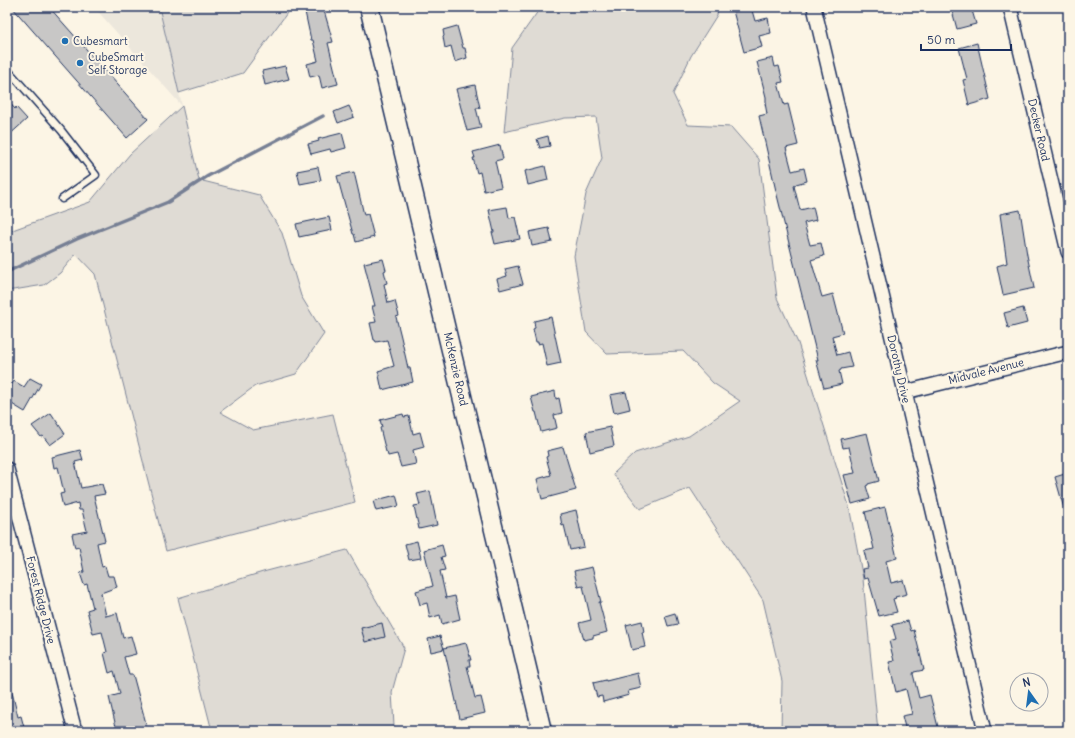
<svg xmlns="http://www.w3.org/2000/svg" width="1075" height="738" viewBox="0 0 1075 738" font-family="Delius,sans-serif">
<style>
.built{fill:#ece7dc}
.green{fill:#dfdbd4;stroke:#7d8599}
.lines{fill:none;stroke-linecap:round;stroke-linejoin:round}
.stream{stroke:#767f94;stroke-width:3.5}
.building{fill:#c8c7c6;stroke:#1b2f5e}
.lane-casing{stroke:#1b2f5e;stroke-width:9}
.street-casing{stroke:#1b2f5e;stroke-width:16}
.secondary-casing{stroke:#1b2f5e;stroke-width:21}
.lane{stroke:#fcf5e5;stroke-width:6}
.street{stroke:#fcf5e5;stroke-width:13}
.secondary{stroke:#fcf5e5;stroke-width:18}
.poi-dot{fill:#1f6fb2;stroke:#fcf5e5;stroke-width:1.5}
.labels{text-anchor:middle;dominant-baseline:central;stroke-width:4;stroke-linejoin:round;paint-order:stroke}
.poi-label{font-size:11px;fill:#1b2f5e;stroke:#fcf5e5;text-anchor:start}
.street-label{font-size:11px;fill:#1b2f5e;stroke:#fcf5e5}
</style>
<rect width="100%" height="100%" fill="#fcf5e5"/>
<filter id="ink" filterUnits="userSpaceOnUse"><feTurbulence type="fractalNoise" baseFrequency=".025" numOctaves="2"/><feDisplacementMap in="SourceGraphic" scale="8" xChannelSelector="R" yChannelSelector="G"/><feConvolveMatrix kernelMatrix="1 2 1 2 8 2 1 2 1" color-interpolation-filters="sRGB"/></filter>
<g filter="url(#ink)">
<path class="built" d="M94 7H159L182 106Z"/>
<path class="green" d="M159 7H286L287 13 243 73 179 93Z
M541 7H718L717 15 691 56 673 94 688 125 731 127 759 159 777 298 798 343 849 506 863 579 878 731H781L782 681 763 600 690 488 640 509 613 474 635 453 689 436 740 401 713 383 683 351 607 354 586 332 574 256 586 194 602 158 596 117 565 118 504 132 512 48Z
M182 106 199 180 259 195 282 233 301 296 324 334 296 374 255 386 220 412 253 430 333 414 355 502 166 551 95 274 76 254 60 273 44 285 7 291V232L90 202 130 154Z
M347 550 404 648 392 692 394 726 397 731H212L178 598 263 572Z"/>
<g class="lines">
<path class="stream" d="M7 272 77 239 168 202 208 176 323 116"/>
</g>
<path class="building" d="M12 7H49L148 119 127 138Z
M304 7H323L333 42 328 43 338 84 322 88 319 75 310 77 307 64 318 61 313 40H311Z
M732 7H751L755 21 768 18 771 33 759 36 762 47 744 52Z
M951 7H971L976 24 957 29Z
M457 26 463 48H465L467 58 455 62 451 46 445 48 443 37 444 36 443 30Z
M977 43 990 99 969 105 963 80 967 79 959 48Z
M773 58 775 67 779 66 783 82 778 83 784 105 788 104 798 145 786 148 792 171 804 168 807 181 796 184V185L794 186 800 210 813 207 816 220 804 223 810 245 821 243 824 256 811 260 822 297 833 294 843 333 832 336 837 355 848 352 852 367 841 369V370L839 371 842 384 824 388 816 360H818L776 191 759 116 767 114 765 103H766V97L757 62Z
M285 66 289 79 265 85 262 71Z
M475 85 480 108H476L481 128 467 131 456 89Z
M7 100 15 109 16 107 27 119 7 137Z
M349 106 354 117 338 123 334 112Z
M342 133 346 148 331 152 330 149 311 154 308 144 319 141 318 139Z
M548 136 550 146 540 148 537 139Z
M500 145 503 159 495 161 501 187 484 191 480 172 477 173 473 158H475L473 152Z
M545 166 548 180 528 185 525 171Z
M318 167 321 180 300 184 297 171Z
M354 172 364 215 368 214 374 237 356 242 354 234H353L337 176Z
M507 207 509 218 515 217 520 239 495 244 492 232H494L489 210Z
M1020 210 1027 255 1034 288 1003 295 997 266 1007 263 1000 214Z
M329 217 332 230 299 237 296 224Z
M549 228 552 242 532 246 529 232Z
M383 259 386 270 384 271 387 283 384 284 388 303 395 301 399 316 396 317 401 337 408 368H410L413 382 382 390 378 371 394 366 387 340 376 342 375 340H374L370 323 376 322 372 306H375L364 263Z
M518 266 523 284 500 290 497 279 507 276 505 269Z
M1023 308 1027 323 1008 328 1004 313Z
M551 317 561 363 547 366 542 343 538 344V342H536L533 329 535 328 534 321Z
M30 378 41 384 25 412 7 401V392L14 381 24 387Z
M555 391 556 399 559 398 562 413 554 415 557 428 541 432 536 412H535L531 397Z
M626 392 630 409 614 413 610 395Z
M51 413 65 434 50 445 43 436 41 437 32 426Z
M403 414 404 417 409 416 413 434 420 432 424 447 413 450 416 464 401 467 397 454 388 456 387 452H386L380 428 382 427 380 420Z
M610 427 614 446 590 452 586 432Z
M867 433 879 481 868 484V485L866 486 870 499 852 504 844 475 855 473 849 447 843 448 841 439Z
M563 447 576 490 542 499 537 479 551 475 546 457 548 456 547 451Z
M80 450 83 460 75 462 81 488 102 484 105 494 94 496 105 541 97 543 102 567 105 566 108 576H114L117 587 101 593 106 616 117 613 123 638 131 636 136 654 124 657 129 675H133L148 731H117L109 697 120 694 114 671 109 673 104 653 107 652 102 632 93 634 87 610 93 608 87 584 84 585 80 573 84 572 79 547 75 548 72 534 87 531 82 510H79L78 503 63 507 60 494 64 493 58 467 54 468 52 457Z
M1068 473V511L1065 512 1055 477Z
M430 491 437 525 419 529 414 506 420 505 417 494Z
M396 495 399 506 376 511 373 501Z
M885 507 897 558 886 561 891 583 903 580 907 594 895 597 896 598 893 599 897 612 879 616 868 578 864 579 862 569 868 568 864 551 874 549 865 512Z
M576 510 584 547 570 550 564 525 562 526 560 514Z
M417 541 421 558 409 560 405 544Z
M442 545 445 556 441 557 445 570 440 571 446 598 455 596 460 619 442 624 440 615 430 618 427 603 420 605 416 591 433 586 424 550Z
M592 567 601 602H599L607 632 593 636V638L584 640 579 623 591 620 583 586 578 587 574 571Z
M675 613 678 624 668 626 665 616Z
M642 621 644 632H642L645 647 632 650 626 625Z
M908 621 911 631 914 630 924 670 914 672 913 674 919 698 930 695 939 731H906L902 716 912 714 906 689 896 692 889 662 894 661 889 641 896 639 892 625Z
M382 623 385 637 365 642 361 628Z
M440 636 444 649 431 652 428 639Z
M466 643 471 660H469L470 666H467L475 698 481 697 485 713 460 719 444 648Z
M638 673 641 688 628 691 629 695 603 702 602 696 597 697 593 683 606 680V681Z
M7 688H11L18 717 21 716 25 731H7Z"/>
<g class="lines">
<g class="lane-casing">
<path id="lane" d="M7 69 61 130 96 175 62 199"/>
</g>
<g class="street-casing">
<path id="street" d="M814 7 985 731
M1010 7 1068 252
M905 392 1068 352
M7 469 75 731"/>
</g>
<g class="secondary-casing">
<path id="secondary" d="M369 7 542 731"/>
</g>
<use href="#lane" class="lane"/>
<use href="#street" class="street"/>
<use href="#secondary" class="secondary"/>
</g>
</g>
<g class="poi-dot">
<circle cx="65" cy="41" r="4"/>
<circle cx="80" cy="63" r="4"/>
</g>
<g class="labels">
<g class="poi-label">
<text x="73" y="41">Cubesmart</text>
<text x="88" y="57">CubeSmart<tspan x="88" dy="13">Self Storage</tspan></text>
</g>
<g class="street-label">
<text transform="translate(1039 130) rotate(77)">Decker Road</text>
<text transform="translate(456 369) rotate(77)">McKenzie Road</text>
<text transform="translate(899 369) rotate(77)">Dorothy Drive</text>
<text transform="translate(986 371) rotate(-14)">Midvale Avenue</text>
<text transform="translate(41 600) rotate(76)">Forest Ridge Drive</text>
</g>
</g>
<rect width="1075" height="738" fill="none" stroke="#fcf5e5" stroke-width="24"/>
<rect x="12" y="12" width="1051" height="714" fill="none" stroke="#1b2f5e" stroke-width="1.5" filter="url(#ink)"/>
<g transform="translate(1029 692) rotate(346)"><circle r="19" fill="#fcf5e5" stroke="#a2a6af"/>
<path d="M0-3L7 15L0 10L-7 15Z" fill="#1f6fb2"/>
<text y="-6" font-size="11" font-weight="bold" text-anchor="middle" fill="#1b2f5e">N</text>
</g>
<path d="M921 44v6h90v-6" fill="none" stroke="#1b2f5e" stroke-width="2"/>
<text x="927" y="44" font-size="12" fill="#1b2f5e" stroke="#fcf5e5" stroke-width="3" paint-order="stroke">50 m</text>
</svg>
